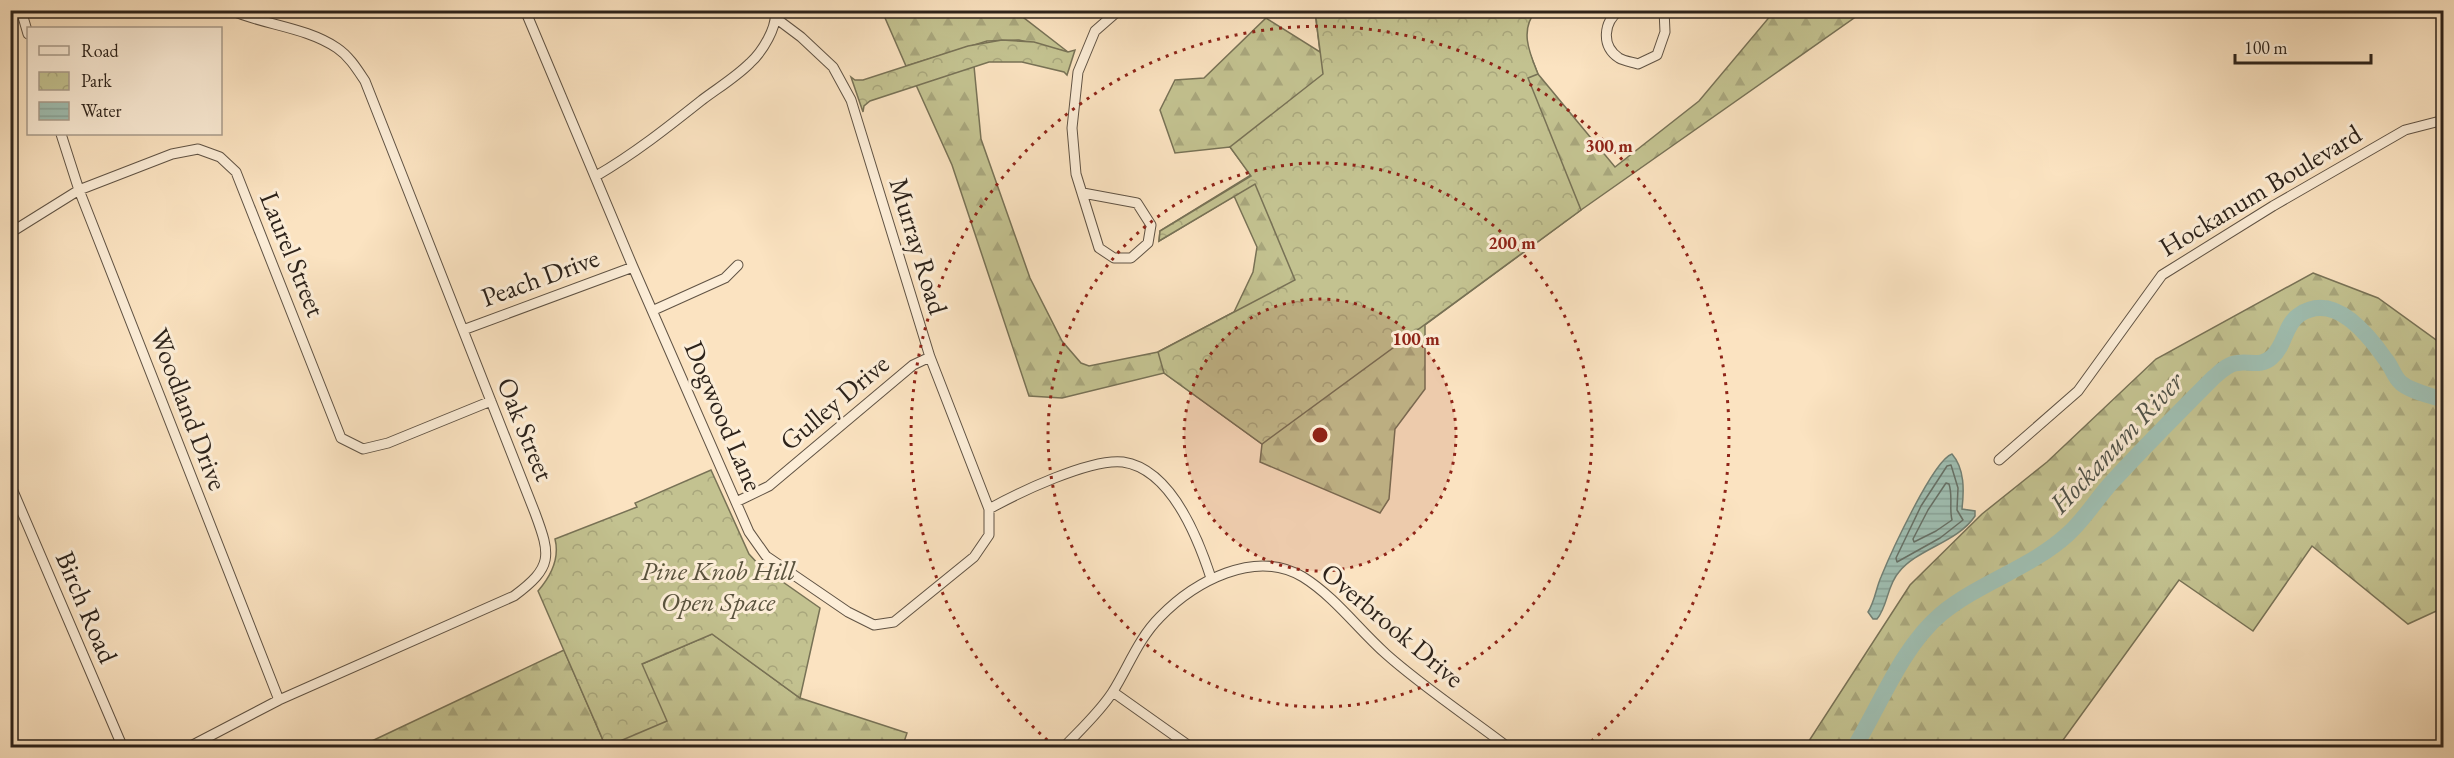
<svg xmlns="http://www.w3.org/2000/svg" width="2454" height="758" viewBox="0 0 2454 758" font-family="'EB Garamond',serif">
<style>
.forest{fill:url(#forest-firs);stroke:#787256;stroke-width:1.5}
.park{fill:url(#park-crowns);stroke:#787256;stroke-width:1.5}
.water{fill:url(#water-rules);stroke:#718075;stroke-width:1.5}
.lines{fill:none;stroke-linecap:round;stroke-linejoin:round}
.shore{stroke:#667066;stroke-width:1.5}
.river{stroke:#9fbeb1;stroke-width:16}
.minor-casing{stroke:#605344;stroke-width:11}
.minor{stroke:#fcedd7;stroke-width:9}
.ring{fill:none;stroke:#8f2418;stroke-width:3;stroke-dasharray:3 6}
.labels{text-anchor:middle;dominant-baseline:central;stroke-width:6;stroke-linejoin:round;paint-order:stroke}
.street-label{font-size:27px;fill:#2d231b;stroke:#fcedd7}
.park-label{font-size:27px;font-style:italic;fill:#5a533e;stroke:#fcedd7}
.water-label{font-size:28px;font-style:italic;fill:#4f5248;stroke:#fcedd7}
.centre{fill:#8f2418;stroke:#fcedd7;stroke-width:3}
.ring-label{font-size:18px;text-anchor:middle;font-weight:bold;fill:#8f2418;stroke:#fcedd7;stroke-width:6;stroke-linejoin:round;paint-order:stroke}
</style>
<defs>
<pattern id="forest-firs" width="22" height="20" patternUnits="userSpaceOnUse" patternTransform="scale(1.5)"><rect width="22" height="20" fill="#c3c290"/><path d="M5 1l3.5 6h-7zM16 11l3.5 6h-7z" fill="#a8a67c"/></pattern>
<pattern id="park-crowns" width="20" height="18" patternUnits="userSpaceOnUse" patternTransform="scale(1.5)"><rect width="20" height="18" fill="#c3c290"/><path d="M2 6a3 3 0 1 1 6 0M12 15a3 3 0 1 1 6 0" fill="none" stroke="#a8a67c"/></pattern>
<pattern id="water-rules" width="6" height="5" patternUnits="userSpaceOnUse" patternTransform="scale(1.5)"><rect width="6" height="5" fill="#9fbeb1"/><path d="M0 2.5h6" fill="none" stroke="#89a398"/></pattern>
</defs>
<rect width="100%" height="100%" fill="#fbe3c1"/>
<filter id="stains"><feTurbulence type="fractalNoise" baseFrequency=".00333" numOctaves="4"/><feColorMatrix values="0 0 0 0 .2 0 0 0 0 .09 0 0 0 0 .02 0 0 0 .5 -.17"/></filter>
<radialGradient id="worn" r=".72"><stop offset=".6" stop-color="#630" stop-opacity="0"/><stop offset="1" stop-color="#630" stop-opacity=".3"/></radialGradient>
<path class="forest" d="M882 11H1015L1068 52 1019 40 987 41 906 66Z
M1315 11 1526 44 1538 74 1615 167 1699 101 1772 14 1773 11H1864L1581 210 1425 325V389L1395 429 1389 499 1380 513 1260 462 1262 444 1164 373 1062 398 1029 396 952 165 916 85 974 66 981 139 1030 278 1062 341 1081 363 1089 366 1158 352 1234 312 1253 272 1257 247 1234 196 1159 241 1160 231 1251 175 1230 147 1175 153 1160 110 1175 80 1204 78 1266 18 1320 52Z
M2313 273 2378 298 2443 345V608L2408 624 2312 546 2253 631 2179 580 2058 747H1805L1910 585 1982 514 2047 462 2156 359Z
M712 634 800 698 907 733 902 748H357L564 650 606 747 642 664Z"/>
<path class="park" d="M1315 11H1536C1519 30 1530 54 1538 74L1528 78 1581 210 1262 444 1164 373 1158 352 1295 280 1255 184 1159 241 1160 231 1251 176 1230 147 1323 74Z
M1002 40 1034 42 1068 52 1075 50 1067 75 1064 72 1022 62H989L870 101 864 106 863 112 851 77 855 80H863L968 46Z
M711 470 749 554 760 566 820 608 800 698 712 634 642 664 667 721 606 747 538 591C551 576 560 559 555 539L637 507 635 503Z"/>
<path class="water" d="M1952 454C1965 469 1964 491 1962 509L1975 511V516C1958 542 1917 549 1899 572 1887 585 1888 606 1877 619H1873L1868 612C1875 601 1876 588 1881 577 1890 555 1933 460 1952 454Z"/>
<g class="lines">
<path class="shore" d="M1951 465 1958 488 1957 510 1963 520 1940 538 1897 562 1896 558 1921 506 1947 466Z
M1946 483 1949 484C1953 496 1949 508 1952 520L1936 531 1914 542 1913 539 1928 510Z"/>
<path class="river" d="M1854 748C1881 704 1901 648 1941 614 1980 582 2031 568 2068 534 2085 519 2097 498 2112 482 2145 446 2180 411 2214 377 2221 371 2228 364 2237 363 2250 361 2261 367 2272 357 2285 346 2285 324 2299 315 2334 291 2368 334 2386 360 2392 367 2394 377 2401 383 2412 392 2430 395 2444 400"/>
<g class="minor-casing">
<path id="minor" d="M21 10 28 34
M525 10 633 267 749 532 766 556 848 612 874 625 894 622 974 557 989 535V509L930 357 851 100 833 67 801 37 777 19
M1620 10C1603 22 1601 46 1619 58 1624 61 1632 62 1638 64L1657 55 1665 32 1664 10
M61 134 79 190 279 700
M596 176C634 154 668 127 702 100 718 88 736 77 750 63 762 52 778 27 775 10
M1083 193 1137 203 1151 225 1148 243 1131 258H1114L1099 248 1076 174 1072 128 1078 72 1095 31 1119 10
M10 233 79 190 172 154 198 149 220 157 236 172 341 438 363 449 388 443 491 401
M654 310 725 278 738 265
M463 330 633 267
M1999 460 2078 391 2162 275 2273 206 2405 130 2444 120
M10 484 123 748
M736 502 769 486 913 365 930 357
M989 509C1018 493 1090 458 1123 462 1171 469 1198 538 1211 578
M1113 692 1192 748
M187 748 279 700 514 596C553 567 551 556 535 513L365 81C357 69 349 56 337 48 306 27 264 25 230 10
M1063 748C1080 730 1098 714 1112 693 1128 668 1138 639 1160 617 1194 582 1255 548 1303 577 1335 597 1358 629 1386 654 1423 687 1470 718 1509 748"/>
</g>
<use href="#minor" class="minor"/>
</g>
<circle cx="1320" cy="435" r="136" fill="#8f2418" fill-opacity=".12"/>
<g class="ring">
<circle cx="1320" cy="435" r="136"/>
<circle cx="1320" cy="435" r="272"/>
<path d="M1054 746A409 409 0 1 1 1586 746"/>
</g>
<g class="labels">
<g class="street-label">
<text transform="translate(2260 190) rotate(-31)">Hockanum Boulevard</text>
<text transform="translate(919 246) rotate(73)">Murray Road</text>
<text transform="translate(293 254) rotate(68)">Laurel Street</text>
<text transform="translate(540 277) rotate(-20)">Peach Drive</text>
<text transform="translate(834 402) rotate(-40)">Gulley Drive</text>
<text transform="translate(189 409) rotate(69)">Woodland Drive</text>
<text transform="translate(724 416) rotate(67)">Dogwood Lane</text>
<text transform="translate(526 429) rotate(68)">Oak Street</text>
<text transform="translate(87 607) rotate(67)">Birch Road</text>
<text transform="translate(1393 625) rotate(40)">Overbrook Drive</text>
</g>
<g class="park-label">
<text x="718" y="570">Pine Knob Hill<tspan x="718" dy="31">Open Space</tspan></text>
</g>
<g class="water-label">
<text transform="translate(2116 442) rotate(-47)">Hockanum River</text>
</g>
</g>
<circle cx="1320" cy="435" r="9" class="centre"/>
<g class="ring-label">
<text x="1609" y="152">300 m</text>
<text x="1512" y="249">200 m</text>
<text x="1416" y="345">100 m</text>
</g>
<rect width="2454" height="758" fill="none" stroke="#fbe3c1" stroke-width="36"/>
<rect x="12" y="12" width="2430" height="734" fill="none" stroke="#2d231b" stroke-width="3"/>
<rect x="18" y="18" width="2418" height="722" fill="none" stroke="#2d231b" stroke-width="1.5"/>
<rect x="27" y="27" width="195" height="108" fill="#fcedd7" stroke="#a99c8c" stroke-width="1.5"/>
<rect x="39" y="46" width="30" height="9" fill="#fcedd7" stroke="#a99c8c" stroke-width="1.5"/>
<text x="81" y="57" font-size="18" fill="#2d231b">Road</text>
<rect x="39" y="72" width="30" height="18" fill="url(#park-crowns)" stroke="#a99c8c" stroke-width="1.5"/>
<text x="81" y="87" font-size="18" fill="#2d231b">Park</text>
<rect x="39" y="102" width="30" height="18" fill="url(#water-rules)" stroke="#a99c8c" stroke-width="1.5"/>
<text x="81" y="117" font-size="18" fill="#2d231b">Water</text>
<path d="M2235 54v9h136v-9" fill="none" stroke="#2d231b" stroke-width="3"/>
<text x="2244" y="54" font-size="18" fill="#2d231b" stroke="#fcedd7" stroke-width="4.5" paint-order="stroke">100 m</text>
<rect width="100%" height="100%" filter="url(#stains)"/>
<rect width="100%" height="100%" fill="url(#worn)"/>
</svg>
